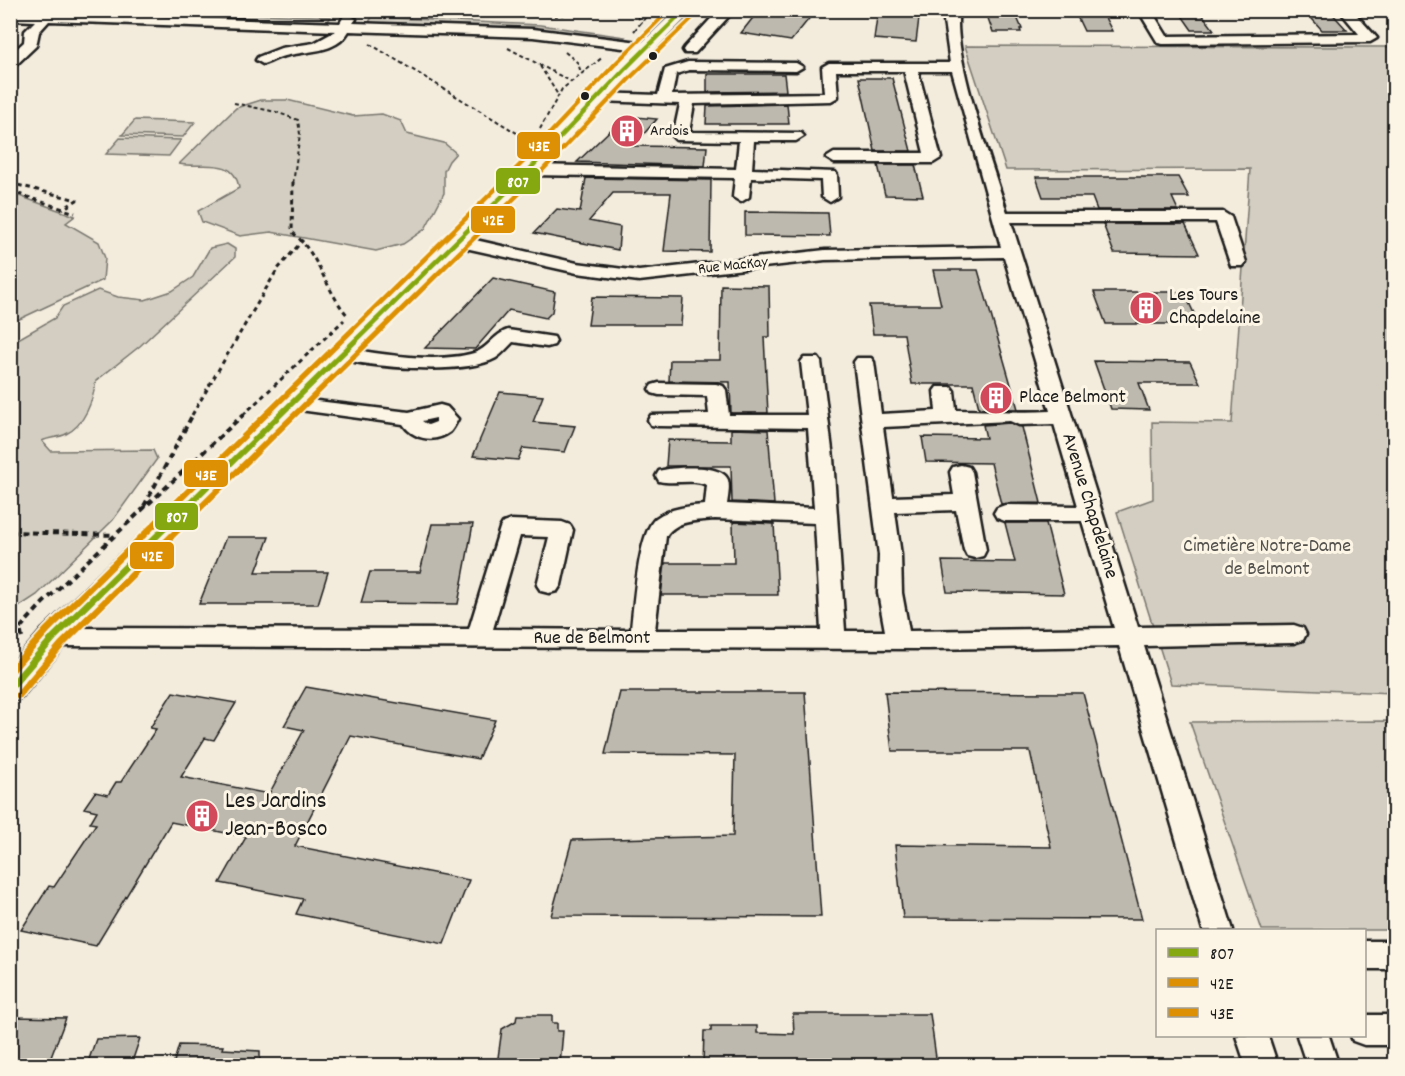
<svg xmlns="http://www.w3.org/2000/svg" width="1405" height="1076" viewBox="0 0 1405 1076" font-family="Dekko,sans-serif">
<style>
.green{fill:#d3cec1;stroke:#78756e;stroke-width:1.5}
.building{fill:#beb9ae;stroke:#1c1c1c;stroke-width:1.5}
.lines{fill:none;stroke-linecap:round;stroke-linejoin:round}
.minor-casing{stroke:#1c1c1c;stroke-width:5}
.major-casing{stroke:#1c1c1c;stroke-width:5}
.path-far2{stroke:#1c1c1c;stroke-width:2;stroke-dasharray:4 3;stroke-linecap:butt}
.path-far1{stroke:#1c1c1c;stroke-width:3;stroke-dasharray:4.5 4;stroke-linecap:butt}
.path{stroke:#1c1c1c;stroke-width:4;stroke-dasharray:6 4.5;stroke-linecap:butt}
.minor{fill:#fcf5e5;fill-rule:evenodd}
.major{fill:#fcf5e5;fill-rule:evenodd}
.bus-1-casing{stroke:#fcf5e5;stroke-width:4}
.bus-2-casing{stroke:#fcf5e5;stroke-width:4}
.bus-3-casing{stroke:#fcf5e5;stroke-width:4}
.bus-1{fill:#85a70f;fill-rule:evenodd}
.bus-2{fill:#dd9004;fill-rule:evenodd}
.bus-3{fill:#dd9004;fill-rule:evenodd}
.bus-dot{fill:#1c1c1c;stroke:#fcf5e5;stroke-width:2}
.labels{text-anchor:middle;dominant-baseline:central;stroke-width:6;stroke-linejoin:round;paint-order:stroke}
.far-poi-label{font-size:16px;fill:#1c1c1c;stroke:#fcf5e5;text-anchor:start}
.far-street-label{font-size:16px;fill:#1c1c1c;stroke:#fcf5e5}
.poi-label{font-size:20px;fill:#1c1c1c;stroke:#fcf5e5;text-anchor:start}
.street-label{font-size:20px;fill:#1c1c1c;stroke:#fcf5e5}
.park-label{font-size:20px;fill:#53514e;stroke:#fcf5e5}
.near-poi-label{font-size:24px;fill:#1c1c1c;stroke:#fcf5e5;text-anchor:start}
.line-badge{stroke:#fcf5e5;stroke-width:2}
.badge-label{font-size:16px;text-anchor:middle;font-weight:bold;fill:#fff}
</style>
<rect width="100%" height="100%" fill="#f3ecdd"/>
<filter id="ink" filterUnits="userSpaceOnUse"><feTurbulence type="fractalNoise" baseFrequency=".0167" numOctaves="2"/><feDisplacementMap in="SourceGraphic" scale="12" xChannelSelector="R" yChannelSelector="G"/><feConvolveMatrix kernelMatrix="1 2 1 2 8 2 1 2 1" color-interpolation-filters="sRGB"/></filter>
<g filter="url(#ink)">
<path class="green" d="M127 10 316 16 331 17 327 22 68 14 73 11Z
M372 17 540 25 625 37 621 40 494 28 383 24 369 22Z
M965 46 1394 47V693L1171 684 1117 512 1153 499 1152 422 1232 423 1250 169 1006 170Z
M261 100H287L353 116 382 114 401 121 407 134 444 143 456 153 449 161 444 171V193L425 229 403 244 376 251 271 232 240 236 202 222 198 211 239 188C234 155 202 169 179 164L236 108Z
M135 120 195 122 183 137 122 135Z
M120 138 181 140 169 156 106 154Z
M11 193 75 216 66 223 99 242 105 258 103 280 11 323Z
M227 244 235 249V257L140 346 96 381C93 400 85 425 66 434 59 438 50 437 42 441L51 451 153 450 157 459 113 520 37 595 11 612V343L55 318 63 306 98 290 118 297 145 300 172 291 193 277 210 248Z
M1394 721V930H1262L1190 722Z"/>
<path class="building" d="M759 10H816L791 41 741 33Z
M878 10H920L916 42 874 39Z
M985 10H1014L1022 29H1020L1021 32H993Z
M1074 10H1101L1112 31H1084Z
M1178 10H1199L1214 30H1192Z
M1304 10H1329L1347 30H1322Z
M707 74H784L786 91 707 92Z
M859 78H892L911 151H875Z
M787 104 789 124H706L707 106Z
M625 116 657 119 633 146 707 147 705 166 577 162Z
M878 165H915L923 196 885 195Z
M1036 177H1178L1189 197H1172L1178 210H1097L1092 197H1043Z
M586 178 711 180 710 252 664 251 671 193H613L589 221 620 227 618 250 534 233 557 209 580 212Z
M745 212 828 213 830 236 745 235Z
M1103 224H1185L1199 254 1114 253Z
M933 270H978L1018 409 979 408 973 384H912L904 334H873L869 305H941Z
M493 278 555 292 552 312 546 318 509 310 475 349 425 348Z
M721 285 769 286 770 337H764L768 413H731L730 382 669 381 670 360H720Z
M1094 292H1184L1199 324H1106Z
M592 297 683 298 681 325H588Z
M1094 361 1190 362 1200 383H1139L1149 410 1111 409Z
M500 392 543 396 533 422 575 426 565 452 523 448 518 460 473 456Z
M1010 423 1022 427 1041 503 1001 504 991 463 926 462 922 437 986 438 983 425Z
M731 429 768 430 774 504 732 502 731 466H666L668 440 731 441Z
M733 522 774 524 778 595H661L665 563H734Z
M1005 523H1046L1064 594 947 592 942 561 1015 562Z
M432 524H473L458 604 361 603 370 572H420Z
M226 537H269L256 572H328L318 604H199Z
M306 687 495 720 478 759 351 736 295 846 469 880 444 944 296 914 303 899 220 883 246 837 171 822 96 946 21 930 49 886 54 887 96 824 90 823 97 811 84 808 95 792 108 795 116 782H121L156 729 150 728 173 692 236 703 214 740 205 738 181 777 269 794 304 730 284 726Z
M620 692H805L821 917 551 916 572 840 733 836 735 755 605 754Z
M885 692 1083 693 1142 919 903 918 895 845 1051 847 1030 751H892Z
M793 1014H930L937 1065H703L704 1031H711V1026H757V1033L794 1034Z
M517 1015H552V1023H557V1031H563L560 1065H497L502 1029 516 1021Z
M14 1017 66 1018 48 1065H10V1027Z
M140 1038 131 1065H87L96 1039Z
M179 1045 223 1046 222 1049 260 1051V1065H173Z"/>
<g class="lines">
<g class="minor-casing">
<path id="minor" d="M719 10H742L729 16 695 53H685L683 50 685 47Z
M946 10H959C951 54 993 166 1007 212H1223L1231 217 1246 262 1243 266H1231L1216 222H1011L1138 627 1294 625 1303 628 1306 634 1303 640 1294 643 1144 646 1233 930H1203L1119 646 927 649 54 646 45 643 42 637 45 631 54 628 469 629 500 528 503 523 511 520 562 522 570 525 573 530 561 585 557 591 549 593 541 591 537 585 549 537 520 536 493 629 631 630C634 606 638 532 656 518 670 508 689 506 705 505L707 485C692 478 675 485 659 481L656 476 659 471C673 467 722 463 728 480 730 487 728 497 727 504L814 508 808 428 658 426 651 425 648 420 651 415 709 414 707 396 659 395 652 393 649 389 652 385 659 383 716 384 723 386 726 390 729 415H807L801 362 804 358H818L821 362 833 458 845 631H885L878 593 879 555 854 362 857 358H871L874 362 881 414 936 411 934 391 937 387H951L954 391 956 410C989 410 1018 413 1050 411L1004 257 825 260 639 281 577 273 452 245 449 241 452 237 458 236 577 263 639 271 825 250 1001 247 952 71H918L941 158 933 163H834L826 158 834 153H924L904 71H836L838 97 831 101 694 104 689 132 801 133 804 136 796 141H754L752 169 835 172 837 175 838 197 830 202 822 197 821 180 751 178 749 197 741 202 733 197 735 178 529 175 521 170 529 165 736 169 739 141 676 140 673 137 680 104 599 101 592 97 599 93 658 95 665 69 688 62 796 63 803 67 796 71 689 70 676 74 672 95 824 93 822 67 829 63H950L944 21ZM1010 421 1019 425 1054 424 1078 506 1005 505 997 508 994 513 997 518 1005 521H1082L1114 628 909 631 902 593 901 555 895 512 956 510 964 550 967 556 975 558 983 556 986 550 972 472 969 467 961 465 953 467 950 472 954 495 893 497 883 427ZM715 519 815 523 821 630H655L666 536C676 520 697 521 715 519Z
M1138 10H1151L1167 36 1359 34 1339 10H1352L1377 38 1370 42 1163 44 1158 43Z
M1387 10H1394V16L1389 15Z
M10 12 340 23 344 16 349 15 356 19 353 23 533 29 647 43 654 47 647 51 533 37 349 31C336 54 307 50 285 56 277 57 271 62 263 64L256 60 258 57 281 48 314 43 336 31 49 21 39 32 36 46 15 66 10 67V55L24 42 25 31 35 21 10 20Z
M508 330 554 337 556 341 554 345 547 347 513 342C507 348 502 354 496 358 463 376 372 367 336 358L333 354 336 350 343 348C381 354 436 364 474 353 488 349 494 334 508 330Z
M292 398 409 412 440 405 447 407 458 419C456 423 453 429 450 432 434 444 413 439 403 424L285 408 282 404 285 400ZM436 418V422L428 425 422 421Z
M1364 941H1394V969H1364Z
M1364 1015H1394V1045H1364L1353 1041 1351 1036H1364Z
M1236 1036H1268L1278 1066H1246Z
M1297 1036H1329L1339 1066H1307Z"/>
</g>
<g class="major-casing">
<path id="major" d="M676 10H694L631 73 536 174 65 645 21 698 10 701V667L43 629 522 166 619 65Z"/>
</g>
<path class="path-far2" d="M633 10 642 23
M502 12 517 10
M554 16 594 10
M634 31 652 10
M370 44 530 141
M508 48 572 82
M565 52 578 63 581 73
M540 66 558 95
M234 103 276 112 298 120 300 134 293 184
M540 129 562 89 603 57
M10 183 14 184"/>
<path class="path-far1" d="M293 182 292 232C320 255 325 290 348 316
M10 183 77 200 63 209
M10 191 75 213
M192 415 277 270 303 240
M243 415 344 320"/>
<path class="path" d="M144 506 193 414
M10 532 115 535
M10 637H20
M22 638 20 628 43 603 244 414"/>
<use href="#minor" class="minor"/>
<use href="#major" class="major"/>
<g class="bus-1-casing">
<path id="bus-1" d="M682 10H687L627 70 531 171 57 639 13 690 10 691V682L51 635 527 169 623 68Z"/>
</g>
<g class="bus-2-casing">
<path id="bus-2" d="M691 17 695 18 634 77 538 178 65 646 21 698 18 699 15 698 14 696 15 694 59 642 534 176 630 75Z"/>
</g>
<g class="bus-3-casing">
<path id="bus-3" d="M667 10H672L619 63 524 164 50 632 13 674 10 675V666L44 628 520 162 615 61Z"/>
</g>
<use href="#bus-1" class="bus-1"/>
<use href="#bus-2" class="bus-2"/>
<use href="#bus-3" class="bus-3"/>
</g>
</g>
<defs>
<g id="building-disc" transform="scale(1.725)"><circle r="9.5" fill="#d1495b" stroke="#fcf5e5"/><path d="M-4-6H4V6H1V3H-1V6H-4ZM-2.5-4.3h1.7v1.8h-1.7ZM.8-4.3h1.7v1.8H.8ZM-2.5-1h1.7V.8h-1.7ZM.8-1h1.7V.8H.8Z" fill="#fff"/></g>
</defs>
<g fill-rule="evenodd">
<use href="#building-disc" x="627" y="131"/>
<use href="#building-disc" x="1146" y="308"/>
<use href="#building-disc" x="996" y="398"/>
<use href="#building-disc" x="202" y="816"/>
</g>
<g class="bus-dot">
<circle cx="653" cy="56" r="5"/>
<circle cx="585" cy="96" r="5"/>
</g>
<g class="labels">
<g class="far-poi-label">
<text x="650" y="131">Ardois</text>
</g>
<g class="far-street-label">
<text transform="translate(733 266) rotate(-6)">Rue MacKay</text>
</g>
<g class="poi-label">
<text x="1169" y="296">Les Tours<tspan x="1169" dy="23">Chapdelaine</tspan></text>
<text x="1019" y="398">Place Belmont</text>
</g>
<g class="street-label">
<text transform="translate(1089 506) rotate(73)">Avenue Chapdelaine</text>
<text x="592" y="639">Rue de Belmont</text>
</g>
<g class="park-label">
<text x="1267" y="547">Cimetière Notre-Dame<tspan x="1267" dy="23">de Belmont</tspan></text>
</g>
<g class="near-poi-label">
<text x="225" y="802">Les Jardins<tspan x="225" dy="28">Jean-Bosco</tspan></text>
</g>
</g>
<g class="line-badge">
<rect x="516" y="131" width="45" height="29" rx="6" fill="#dd9004"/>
<rect x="495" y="167" width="46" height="28" rx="6" fill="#85a70f"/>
<rect x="470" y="205" width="46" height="29" rx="6" fill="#dd9004"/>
<rect x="183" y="459" width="46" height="29" rx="6" fill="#dd9004"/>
<rect x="154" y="502" width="45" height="29" rx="6" fill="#85a70f"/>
<rect x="129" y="541" width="46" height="29" rx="6" fill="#dd9004"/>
</g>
<g class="badge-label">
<text x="539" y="151">43E</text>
<text x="518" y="187">807</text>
<text x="493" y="225">42E</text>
<text x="206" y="480">43E</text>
<text x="177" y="522">807</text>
<text x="152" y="561">42E</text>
</g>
<rect width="1405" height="1076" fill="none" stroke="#fcf5e5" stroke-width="36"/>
<rect x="18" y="18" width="1369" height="1040" fill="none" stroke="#1c1c1c" stroke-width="2" filter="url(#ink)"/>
<rect x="1156" y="929" width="210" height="108" fill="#fcf5e5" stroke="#a29e95" stroke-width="1.5"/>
<rect x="1168" y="948" width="30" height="9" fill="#85a70f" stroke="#a29e95" stroke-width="1.5"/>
<text x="1210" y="959" font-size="18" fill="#1c1c1c">807</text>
<rect x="1168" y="978" width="30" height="9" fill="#dd9004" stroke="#a29e95" stroke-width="1.5"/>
<text x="1210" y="989" font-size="18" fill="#1c1c1c">42E</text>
<rect x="1168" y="1008" width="30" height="9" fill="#dd9004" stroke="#a29e95" stroke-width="1.5"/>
<text x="1210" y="1019" font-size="18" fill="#1c1c1c">43E</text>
</svg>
